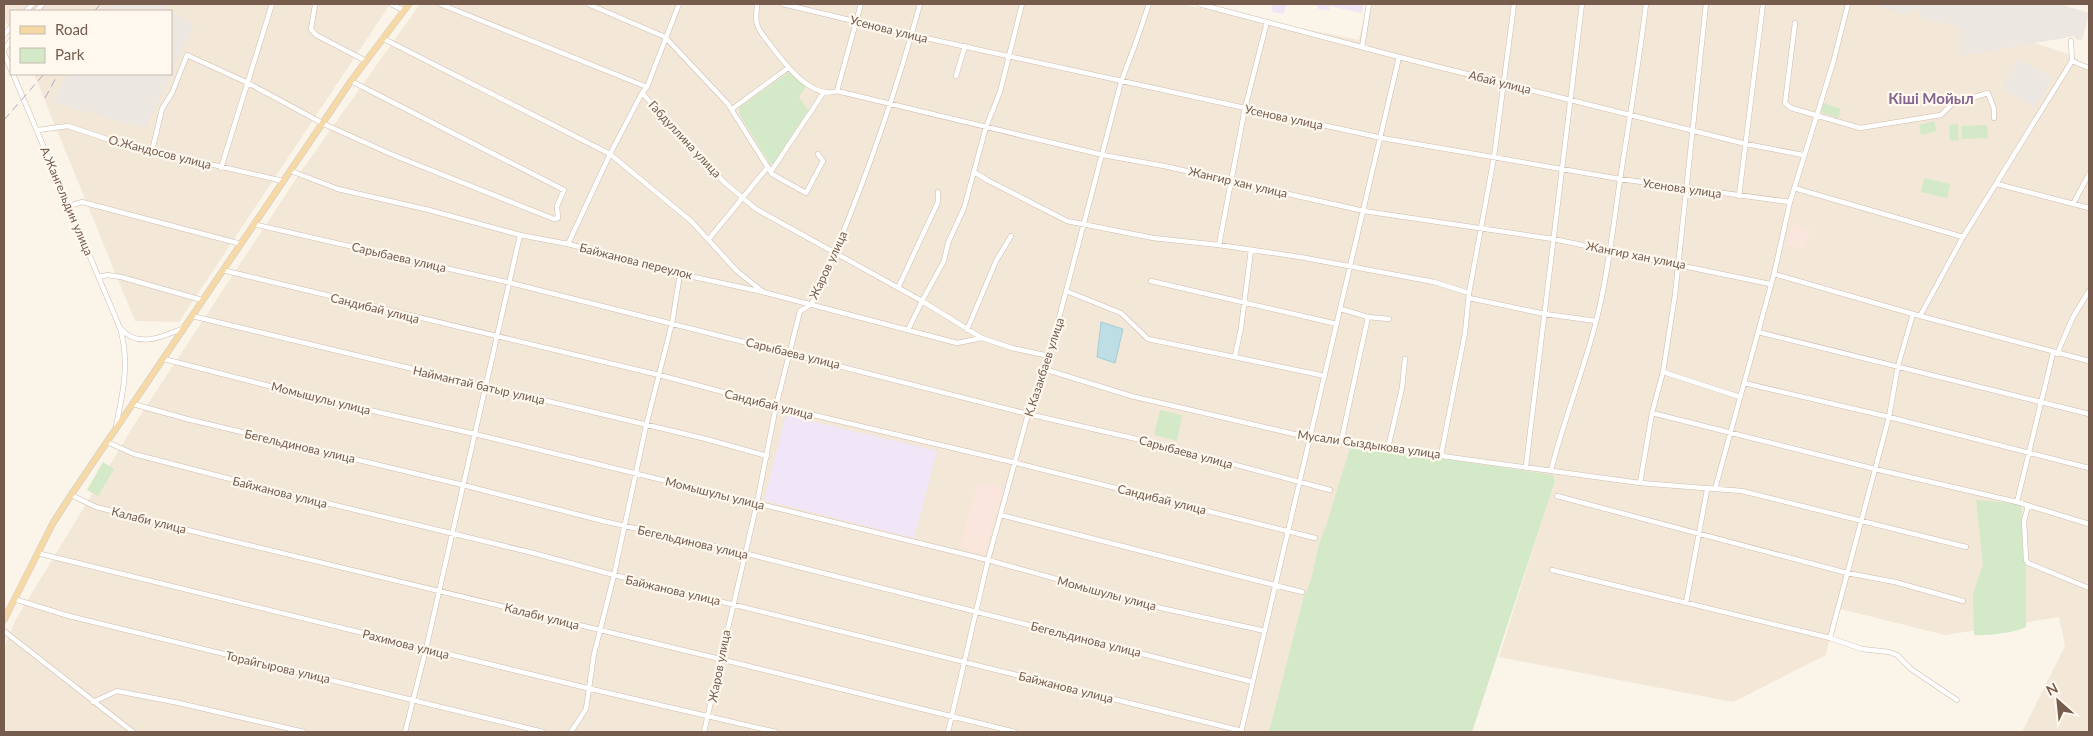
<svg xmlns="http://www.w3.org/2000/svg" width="2093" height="736" viewBox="0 0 2093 736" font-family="Lato,sans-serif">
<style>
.residential{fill:#f3e7d7}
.commercial{fill:#fbe6dd}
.industrial{fill:#ece7e1}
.education{fill:#f1e5f8}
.green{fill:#d4e9c7}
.water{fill:#bddee5;stroke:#a4cdd6}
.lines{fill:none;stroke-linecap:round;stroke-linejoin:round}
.minor-casing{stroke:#cdbdaf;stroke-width:5.5}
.major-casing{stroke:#d8d1cd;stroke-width:7}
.minor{stroke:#fff;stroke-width:4.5}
.major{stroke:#f6d9a4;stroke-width:5.5}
.rail{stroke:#b8a6c5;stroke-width:1;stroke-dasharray:8 5;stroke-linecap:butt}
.labels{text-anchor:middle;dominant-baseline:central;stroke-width:4.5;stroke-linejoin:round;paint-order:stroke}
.street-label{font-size:12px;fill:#755c4d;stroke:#fef8ef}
.quarter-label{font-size:15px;font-weight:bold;fill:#836590;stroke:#fef8ef}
</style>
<rect width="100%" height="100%" fill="#fbf4e8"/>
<path class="residential" d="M4 4H390L179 322 135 321 34 74H171V11H11V31L4 18Z
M420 4H1180L1359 40 1367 4H1915L2071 55 2089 67V732H2022L2065 646 2059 617 1945 635 1837 608 1826 655 1733 702 1499 657 1555 479 1355 438 1351 445 1269 732H4V649L15 621 136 422 302 170Z"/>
<path class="commercial" d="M1792 223 1811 229 1805 249 1787 245Z
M978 481 1004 489 984 554 959 548Z"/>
<path class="industrial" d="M109 4H161L194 25 171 73V11H103Z
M1880 4H2060L2089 13 2082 40 2075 39V36L1960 56 1961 27 1919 18V11L1912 10 1911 14 1906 12 1905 15 1880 7Z
M2019 59 2053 78 2035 108 2002 88Z
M68 74H171L145 128 51 102Z"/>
<path class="education" d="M1272 4H1287L1283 14 1272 12Z
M1307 4H1363L1362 13 1330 6 1329 10 1318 9V6Z
M786 415 937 451 914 538 764 500Z"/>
<path class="green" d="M789 72 806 87 799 97 808 110 773 164H770L740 115 739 108Z
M1824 103 1841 109 1838 118 1821 112Z
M1934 121 1937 131 1921 135 1919 125Z
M1958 124 1959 140 1950 141 1949 125Z
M1987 125 1988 138 1962 139 1961 126Z
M1924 178 1950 184 1947 198 1921 192Z
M1160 410 1182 415 1177 441 1154 435Z
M1351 445 1553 475 1555 481 1472 732H1269L1304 596C1316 576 1314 550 1325 529Z
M103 462 114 469 98 496 87 490Z
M1976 500 2013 503 2021 506 2026 571V627C2014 633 1987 636 1974 635L1973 594 1983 564Z"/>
<path class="water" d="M1101 322 1123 329 1115 363 1097 357Z"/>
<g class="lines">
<g class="minor-casing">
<path id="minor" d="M391 4 403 10
M440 4 647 87 642 93 724 182 756 209 922 301 982 338 1012 348 1049 356
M588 4 665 37 728 104 772 174 806 193 823 161 818 154
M757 4C757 10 755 18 757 24 759 32 767 40 772 47 785 64 812 100 837 91L1103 155 1164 166 1364 211 1553 239 1770 284
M783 4 912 35 1382 138 1620 179 1790 202
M1199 4 1399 57 1746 144 1803 155
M315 5 311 29 316 35 366 61
M26 11 33 4
M36 11 43 4
M1795 23 1785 103 1791 108 1860 128 1941 115 1952 104 1988 93 1994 109V118
M4 35 11 27
M382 38 610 154 691 221 737 271 762 291
M1362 47 1369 4
M4 50 11 40
M4 53 11 70
M2072 61 2089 68
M13 74 120 328C130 362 123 393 116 426
M956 76 965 46
M647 87 679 4
M837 91 861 4
M732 109 788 68
M38 130 68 126 119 143 283 181
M152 151 162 109 172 93 187 55 248 83 324 124 393 155 554 219 558 218 557 206 564 190 351 81
M221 168 272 4
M291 171 338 189 429 210 520 235 568 244 680 274 763 292 957 343 982 338
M974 172 987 180 1067 221 1153 238 1219 245 1300 257 1434 282 1469 293
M1997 184 2089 208
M1794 188 1963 237
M1739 196 1763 4
M2073 204 2089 174
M69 206 82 202 241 244
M253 224 511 283 1028 414 1154 443 1330 490
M708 240 767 168 772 170 824 92
M568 244 610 154 642 93
M1219 245 1245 108 1267 22
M222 270 659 375 776 406 1016 463 1315 538
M1774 274 1913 314 2089 361
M99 277 107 275 121 277 202 300
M1151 281 1337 324
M898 288 938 202V192
M1066 291 1121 313 1148 339 1325 376
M1469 298 1545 314 1596 321
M1341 309 1368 317 1389 319
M192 316 706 439 767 456
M1920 316 1963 237 2072 61 2071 41
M121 329C139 349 164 336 184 328
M908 330 922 301 944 261 948 243 964 208 986 127 1000 92 1022 4
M967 330 996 261 1011 236
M1758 332 2089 414
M2057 354 2073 317 2089 291
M1235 356 1241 328 1251 250
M164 359 316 398 475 434 988 560 1161 608 1265 631
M1044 369 1131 396 1311 438 1640 483 1742 491 1966 547
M1663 372 1740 397
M1744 383 1889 417 2089 468
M133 404 187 419 463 485 603 521 744 553 1253 682
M1652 413 1875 469 2017 502 2089 524
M107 442 134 454 277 491 533 553 614 575 1242 731
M1341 442 1368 317
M1388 448 1402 388 1405 359
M1441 455 1465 333 1469 293 1494 157 1514 4
M1526 466 1582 4
M1551 470C1564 420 1583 372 1596 322 1608 275 1613 227 1620 180 1629 121 1639 63 1646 4
M1640 483 1652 413 1663 372 1675 295 1706 4
M1715 489 1774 274 1790 202 1833 63 1848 4
M71 495 96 507 224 539 720 659 1015 732
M1557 496 1847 573 1895 582 1963 601
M2017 502 2053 353
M2028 506 2024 521 2026 560 2028 563 2089 588
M1001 515 1302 592
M37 553 587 688 776 732
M1552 570 1830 638 1862 649 1889 652 1897 655 1911 669 1957 700
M14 599 69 616 543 732
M1686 603 1707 490
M4 631 133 732
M1830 638 1889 417 1898 366 1913 314
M93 702 117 691 179 703 304 732
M405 732 426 649 520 235
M571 732 586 709 594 654 614 575 646 426 672 323 680 274
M704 732 757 503 776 406 800 311 810 305 816 297C858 201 893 104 920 4
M948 732 988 560 1028 414 1049 356 1121 82 1135 45 1149 4
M1241 732 1399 57"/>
</g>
<g class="major-casing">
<path id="major" d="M4 620 53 523 71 495 351 81 409 4"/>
</g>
<use href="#minor" class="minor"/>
<use href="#major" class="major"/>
<path class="rail" d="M94 11 101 4
M45 98 58 74
M4 120 44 74"/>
</g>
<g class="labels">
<g class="street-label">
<text transform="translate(889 29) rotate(14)">Усенова улица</text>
<text transform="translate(1500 82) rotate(14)">Абай улица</text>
<text transform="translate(1284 117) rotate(12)">Усенова улица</text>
<text transform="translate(685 139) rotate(47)">Габдуллина улица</text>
<text transform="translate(160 152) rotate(14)">О.Жандосов улица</text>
<text transform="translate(1238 182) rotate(13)">Жангир хан улица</text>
<text transform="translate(1682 188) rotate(8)">Усенова улица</text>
<text transform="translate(67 201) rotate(67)">А.Жангельдин улица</text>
<text transform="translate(1636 255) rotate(11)">Жангир хан улица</text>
<text transform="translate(399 257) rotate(13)">Сарыбаева улица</text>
<text transform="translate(636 261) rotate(14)">Байжанова переулок</text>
<text transform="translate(828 265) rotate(-65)">Жаров улица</text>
<text transform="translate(375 308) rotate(14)">Сандибай улица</text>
<text transform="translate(793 353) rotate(14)">Сарыбаева улица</text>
<text transform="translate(1044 367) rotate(-72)">К.Казакбаев улица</text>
<text transform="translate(479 385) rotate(13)">Наймантай батыр улица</text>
<text transform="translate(321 398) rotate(14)">Момышулы улица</text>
<text transform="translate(769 404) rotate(14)">Сандибай улица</text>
<text transform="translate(1369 444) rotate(8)">Мусали Сыздыкова улица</text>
<text transform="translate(300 446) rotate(13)">Бегельдинова улица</text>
<text transform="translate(1186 452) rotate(15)">Сарыбаева улица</text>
<text transform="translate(280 492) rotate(14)">Байжанова улица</text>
<text transform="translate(715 493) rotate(14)">Момышулы улица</text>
<text transform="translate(1162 499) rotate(14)">Сандибай улица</text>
<text transform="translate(149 520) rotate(14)">Калаби улица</text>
<text transform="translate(693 542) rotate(13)">Бегельдинова улица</text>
<text transform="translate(673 590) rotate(13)">Байжанова улица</text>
<text transform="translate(1107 593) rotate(15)">Момышулы улица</text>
<text transform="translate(542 616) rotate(14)">Калаби улица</text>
<text transform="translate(1086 639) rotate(14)">Бегельдинова улица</text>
<text transform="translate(406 644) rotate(14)">Рахимова улица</text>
<text transform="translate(719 666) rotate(-79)">Жаров улица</text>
<text transform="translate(278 667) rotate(13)">Торайгырова улица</text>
<text transform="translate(1066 687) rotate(14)">Байжанова улица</text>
</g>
<g class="quarter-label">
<text x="1931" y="98">Кіші Мойыл</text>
</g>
</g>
<rect width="2093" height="736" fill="none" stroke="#755c4d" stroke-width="10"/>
<rect x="10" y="10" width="162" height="65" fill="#fef8ef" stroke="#c7baae"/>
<rect x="20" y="26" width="25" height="8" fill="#f6d9a4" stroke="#c7baae"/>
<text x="55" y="35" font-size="15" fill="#755c4d">Road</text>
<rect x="20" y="48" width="25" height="15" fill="#d4e9c7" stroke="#c7baae"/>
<text x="55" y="60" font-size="15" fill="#755c4d">Park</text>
<g transform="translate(2058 701) rotate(333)" stroke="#fef8ef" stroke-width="4" paint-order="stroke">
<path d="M0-4L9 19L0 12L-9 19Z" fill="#755c4d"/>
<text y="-8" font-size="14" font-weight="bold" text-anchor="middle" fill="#755c4d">N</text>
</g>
</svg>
